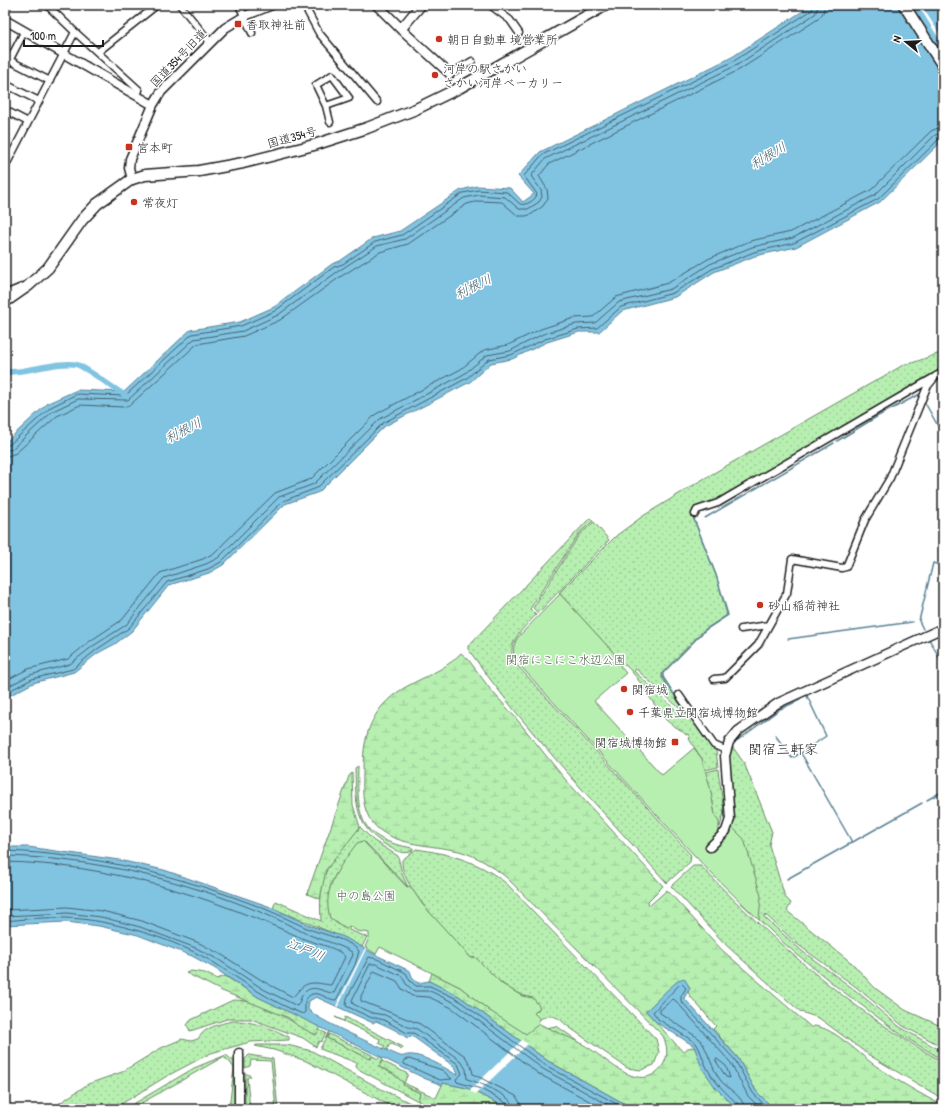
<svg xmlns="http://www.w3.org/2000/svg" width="948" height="1114" viewBox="0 0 948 1114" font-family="'Patrick Hand','Klee One',sans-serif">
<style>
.grass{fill:url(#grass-dots);stroke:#6a8666}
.wetland{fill:url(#wetland-marsh);stroke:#6a8666}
.park{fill:#b7efb1;stroke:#6a8666}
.water{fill:#81c4e2;stroke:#598193;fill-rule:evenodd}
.pier{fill:#fff}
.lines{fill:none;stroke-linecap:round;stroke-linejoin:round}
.shore{stroke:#445f6b;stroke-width:1}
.stream{stroke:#598193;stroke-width:1.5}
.canal{stroke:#81c4e2;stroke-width:5.5}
.minor-casing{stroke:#1c1c1c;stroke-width:9}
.tertiary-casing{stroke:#1c1c1c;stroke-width:11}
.secondary-casing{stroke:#1c1c1c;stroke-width:12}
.primary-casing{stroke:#1c1c1c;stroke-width:13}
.trunk-casing{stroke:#1c1c1c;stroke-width:13}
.minor{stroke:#fff;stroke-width:6}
.tertiary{stroke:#fff;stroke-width:8}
.secondary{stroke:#fff;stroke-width:9}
.primary{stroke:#fff;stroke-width:10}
.trunk{stroke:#fff;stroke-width:10}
.poi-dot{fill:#c8321e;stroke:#fff;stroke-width:1.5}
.labels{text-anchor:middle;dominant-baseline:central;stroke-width:3;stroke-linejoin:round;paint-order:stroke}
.poi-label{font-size:12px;fill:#1c1c1c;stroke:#fff;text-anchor:start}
.street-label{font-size:12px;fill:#1c1c1c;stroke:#fff}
.park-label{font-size:12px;fill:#4a5b49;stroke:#fff}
.water-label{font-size:13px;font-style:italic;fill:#445f6b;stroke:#fff}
.quarter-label{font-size:14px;fill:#1c1c1c;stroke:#fff}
</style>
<defs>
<pattern id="grass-dots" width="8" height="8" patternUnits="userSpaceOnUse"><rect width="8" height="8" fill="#b7efb1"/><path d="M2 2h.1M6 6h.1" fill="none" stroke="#9dcc98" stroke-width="1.8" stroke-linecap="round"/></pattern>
<pattern id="wetland-marsh" width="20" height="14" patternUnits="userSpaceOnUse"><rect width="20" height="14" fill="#b7efb1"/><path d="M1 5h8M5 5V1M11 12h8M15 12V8" fill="none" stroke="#9dcc98"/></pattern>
</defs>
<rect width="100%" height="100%" fill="#fff"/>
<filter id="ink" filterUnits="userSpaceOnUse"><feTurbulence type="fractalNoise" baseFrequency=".025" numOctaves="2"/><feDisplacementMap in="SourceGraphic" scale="8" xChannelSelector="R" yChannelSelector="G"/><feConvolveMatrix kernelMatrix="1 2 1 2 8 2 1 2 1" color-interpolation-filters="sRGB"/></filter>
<g filter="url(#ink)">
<path class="grass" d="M943 352V370L718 501 698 507 693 516 716 575 727 615 704 630 662 673V678L686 711 678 707 636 669 634 671 676 710 689 715 693 718 716 751 718 767 705 770 702 759 689 739 690 738 688 734 686 735C680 728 672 726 666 720 650 702 642 679 623 663L559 593 617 535 643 516 705 478 905 364 912 363Z
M590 518 593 521 579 533 530 609 536 615C523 629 502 645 517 665L691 855 690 862 667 883C599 807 527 733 468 649V646Z
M594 522 609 540 538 613 533 608 580 534Z
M732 746 744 763 772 832 769 845 785 897 791 903 787 911 853 964 875 988 905 1010 943 1027V1047L903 1026 856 987 797 944 767 916 764 915V917L802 951 855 990 900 1027 943 1052V1060L903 1036 837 987 787 946 740 902 730 831 735 818 729 760Z
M358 766C357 816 358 839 413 848L412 851C404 855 396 851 389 847 354 827 356 804 355 768Z
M718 769 724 812 720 827 715 815 706 772Z
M360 827 374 841 398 856 402 874 408 887 365 842C340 868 323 878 330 918L343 928 349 926V930L367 937 362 947C334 932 303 922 273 908L276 901 321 921C318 870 328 864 360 827Z
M416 849C450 854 479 861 507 884L656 1039 659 1052 654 1065 641 1070 627 1068 566 1025C558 1017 552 1013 540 1019L533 1013 539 1009 532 998C508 993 491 974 475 957L471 958C453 937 399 887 402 860Z
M693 866H701C772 941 852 1011 943 1062V1099L869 1055 819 1018 801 1012 795 1007 726 945 671 886Z
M233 1000C264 1000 290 1022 316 1035L319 1030 326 1033 321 1042 319 1041 316 1047 303 1038 251 1019H227L190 1031 187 1025 191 1020Z
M335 1017 344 1021 345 1017 403 1047 402 1049 390 1043 387 1050 383 1049 385 1046 379 1043 380 1039Z
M232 1021C252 1021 270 1027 289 1037V1040L250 1042 211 1053 167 1076 113 1109H51L88 1084 122 1072 161 1048 182 1039 191 1041 198 1039C204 1027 220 1024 232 1021Z
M556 1026 558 1027 582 1044 546 1028Z
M329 1031 327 1038 371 1059 373 1056 378 1059 380 1056 383 1058 379 1067 392 1073 404 1083 403 1085 420 1093 418 1101 358 1069 356 1067 357 1063 320 1049Z
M256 1045H287L312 1051 383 1090 423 1109H396L306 1061 274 1050 255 1046Z
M226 1055 236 1063V1109H229L234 1068 229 1061 223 1057 131 1109H125L194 1068Z
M249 1055 273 1059 278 1109H276L271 1061 251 1060 250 1066 245 1068V1059Z
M245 1073 251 1076 247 1078 250 1109H245Z"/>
<path class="wetland" d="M461 653 468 659 490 689 515 717 564 778 663 886 648 901 649 906 667 890 722 950 812 1028 814 1026C836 1028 860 1056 879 1068 899 1082 921 1094 943 1106V1109H774L756 1091 738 1058 713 1029 716 1026 690 996 688 992 690 988 680 979 646 1011 683 1052 688 1048 693 1047 696 1049C705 1076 717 1089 737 1109H634L548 1061 459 996 429 981 432 973 460 987 490 1011 540 1019 538 1023C552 1031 568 1036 582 1044 606 1056 639 1098 663 1065 669 1055 667 1045 663 1036L506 877C492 866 477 856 459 851 424 843 372 847 364 803 362 793 363 782 363 772 363 746 366 725 383 705 404 680 440 677 461 653Z
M352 773 353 805 360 827 326 870 320 899 307 894 349 776Z
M191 971 205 973 217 979 225 976 258 997 321 1027 316 1035 298 1026 289 1018 222 991 186 973Z
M329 1034 372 1055 370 1059 327 1038Z
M382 1061 408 1074 404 1083 436 1098 443 1083 467 1088 509 1109H436L418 1101 420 1093 403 1085 404 1083 392 1073 379 1067Z"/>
<path class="park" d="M560 594 623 663 620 666 626 673 594 701 662 775 694 748 702 759 710 787 715 815 719 822V830L732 827 744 839 761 896 759 920 709 871 641 798 516 661C512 652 513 645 518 637Z
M363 841 407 887 410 886 423 905 471 958 475 957 502 984 522 996 533 998 540 1007 534 1013 540 1019 538 1022 539 1024 526 1034 490 1011 460 987 380 947 376 954 365 947 369 938V933L357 931 349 926 346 929 330 918C321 888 341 865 357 843Z"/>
<path class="water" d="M812 5H943V140L880 202 796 247 755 256 714 272 675 297 622 311 599 332H579L547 342 512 359 491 363 470 382 385 426 319 492 285 504 223 565 209 573 169 585 132 631 115 644 98 653 74 672 33 683 5 698V443L48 403 77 390 124 392 190 330 240 322 274 307 332 264 340 261 373 238 400 231 461 190 477 186 510 188 523 202 534 194 518 176 540 152 732 57Z
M5 847H28L119 860 164 870 268 906 311 926 344 937 374 954 410 971 413 979 418 983 429 981 459 996 548 1061 634 1109H509L467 1088 443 1083 442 1085 426 1079 258 997 214 968 192 956 138 935 99 926 66 922 5 925ZM316 997 373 1023 376 1021C387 1026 397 1030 407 1038L412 1036 455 1067 458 1074H455C446 1068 420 1053 408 1055 405 1055 404 1057 400 1056 386 1050 312 1018 308 1009L309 1001Z
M684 978 690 988 684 998 738 1058 756 1091 774 1109H737L715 1087 702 1068 694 1046 656 1022 646 1011C654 1004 676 979 684 978Z"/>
<path class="pier" d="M918 5H921L943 39V45Z
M365 948 366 949 338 1007 336 1006Z
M522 1040 528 1044 476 1094 469 1091Z"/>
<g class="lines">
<path class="shore" d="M5 446 9 445 51 407 77 394 125 396 192 334 241 326 275 311 334 267 343 264 375 242 402 235 463 193 478 190 507 192 520 204C526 206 536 200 537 194L524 176 542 155 734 61 812 10 814 5
M5 451 12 449 53 411 78 399 128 400 194 339 243 331 278 315 337 272 377 246 405 239 464 198 479 195 505 197 519 209H528L539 202 542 197 541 190 531 176 545 159 737 65 815 14 819 5
M5 457 16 453 57 416 80 405 123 407 130 405 197 344 244 336 280 320 340 277 380 252 408 244 467 204 479 201 502 202 518 216H526L532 214 543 206 548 198 547 189 539 176 549 164 739 70 818 19 823 13 825 5
M5 681 28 669 68 659 90 641 122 620 160 573 203 559 214 553 275 493 311 479 376 414 461 369 484 350 508 345 541 329 574 318 593 317 616 297 668 283 708 259 750 241 791 232 871 190 931 131 943 126
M5 688 30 675 70 664 93 646 126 625 164 578 206 564 218 558 279 497 314 484 380 419 464 374 487 355 510 351 543 334 576 324 595 323 619 302 671 289 710 264 752 247 793 238 875 195 935 135 943 133
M5 693 32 679 73 669 96 650 129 628 167 582 208 569 221 562 283 501 317 488 383 423 467 378 489 359 511 355 545 339 578 329 597 328 621 307 673 293 712 269 754 252 794 243 878 199 939 139 943 138
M5 851C95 854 181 876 265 909 280 915 295 923 309 929 324 935 349 939 359 951L355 965 336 1000C325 1000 314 985 305 1001V1012L303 1014C271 1002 244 982 216 964 178 940 111 919 66 918 46 917 25 919 5 921
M5 856C94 858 184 880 265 914 280 920 293 927 307 934 322 940 338 944 352 952L353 955 334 993C323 993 313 982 303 994 300 998 300 1003 297 1006L263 989 219 960 196 948 140 927 101 917 67 913 5 916
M5 862C110 864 209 896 304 939 314 943 340 948 345 957L331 985C319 984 309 979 299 990 297 992 295 995 293 997L266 983 222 955 199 943 142 921 102 911 67 907 5 910
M409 1059 442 1070 452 1079 440 1080 404 1064V1061Z
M717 1059 726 1066 730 1078 726 1077 716 1061Z
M510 1109 508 1104 481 1089 457 1082 456 1079 462 1074 458 1064 414 1033H407L384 1020 376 1018H372L346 1006 347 998 369 957 377 959 406 973 410 981 416 986H430L457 999 545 1065 626 1109
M515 1109C514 1096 478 1082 467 1079L466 1069 461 1061 417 1029 408 1027 385 1015 372 1013 353 1004 352 1000 370 964H376L402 976 406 984 414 991H430L455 1003 543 1069 616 1109
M521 1109 520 1103 516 1096 473 1074 471 1066 465 1056 420 1024 361 1001V996L374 971 397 981 402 989 412 996 429 997 452 1008 539 1074 604 1109
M740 1109 739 1105C726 1093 713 1081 706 1066 702 1058 701 1050 696 1043L658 1019 653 1012 681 983 686 988 681 996V1001L735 1060 753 1093 768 1109
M745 1109C744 1097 728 1089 721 1081 711 1068 709 1052 700 1039L660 1013V1010L673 999 675 1000 731 1063 748 1096 761 1109"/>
<path class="stream" d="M924 401 943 435
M837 441 878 416 920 394 921 396
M705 518 834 443
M923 629 919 621 933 563 943 566
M788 639 912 622
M929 639 943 664
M807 696 826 736 801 753 852 842
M681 705 663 677V673L705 630 728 615 716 575 693 517
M775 735 792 758 801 753
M738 740 780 709 800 700
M927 800 943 791
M787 879 922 803"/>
<path class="canal" d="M5 371C15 376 62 359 78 365 91 371 111 387 125 395"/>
<g class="minor-casing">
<path id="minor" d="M180 5 210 42
M239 5 252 33
M304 5 319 33 377 102
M490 5 510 20 519 33
M5 11 8 5
M75 32 139 90 137 96
M98 52 157 5
M5 58 50 81
M5 69 24 32
M450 74 472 61
M5 84 39 101
M326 106 349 98 332 75 316 85 326 106 330 122
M5 110 28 122
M5 167 75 32 47 5
M5 294 22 287
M695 514 697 510 718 503 943 372
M741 629 769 625
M714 679 725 678 758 645 787 593 792 559 842 568 846 567 865 520 890 478 927 387 936 376
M679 695 714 745 725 750"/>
</g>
<g class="tertiary-casing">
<path id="tertiary" d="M5 20 153 105
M401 29 450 74
M132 179 129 168 130 159 153 105 161 92 225 28 245 16 272 5
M710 847 726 831 730 819 725 756 729 742 738 731 778 703 943 628
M239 1109V1053"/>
</g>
<g class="secondary-casing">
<path id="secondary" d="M377 5 401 29 421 5"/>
</g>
<g class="primary-casing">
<path id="primary" d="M904 5 943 66"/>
</g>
<g class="trunk-casing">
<path id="trunk" d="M5 302 28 286 48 268 82 220 97 204 132 179 145 175 199 171 243 163 314 145 367 128 416 109 459 88 606 5"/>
</g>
<use href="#minor" class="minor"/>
<use href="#tertiary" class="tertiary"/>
<use href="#secondary" class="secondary"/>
<use href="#primary" class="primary"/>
<use href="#trunk" class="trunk"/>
</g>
</g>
<g class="poi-dot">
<rect x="234" y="20" width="8" height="8" rx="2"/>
<circle cx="439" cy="39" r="4"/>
<circle cx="435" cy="75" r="4"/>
<rect x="125" y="143" width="8" height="8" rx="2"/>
<circle cx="134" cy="202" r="4"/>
<circle cx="760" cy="605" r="4"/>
<circle cx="624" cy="689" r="4"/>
<circle cx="630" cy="712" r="4"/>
<rect x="671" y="738" width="8" height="8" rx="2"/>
</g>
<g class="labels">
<g class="poi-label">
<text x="246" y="24">香取神社前</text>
<text x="447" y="39">朝日自動車 境営業所</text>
<text x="443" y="68">河岸の駅さかい<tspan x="443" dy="14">さかい河岸ベーカリー</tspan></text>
<text x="137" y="147">宮本町</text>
<text x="142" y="202">常夜灯</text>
<text x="768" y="605">砂山稲荷神社</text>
<text x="632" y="689">関宿城</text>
<text x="638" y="712">千葉県立関宿城博物館</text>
<text x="667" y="742" text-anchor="end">関宿城博物館</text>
</g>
<g class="street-label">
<text transform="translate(178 58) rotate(-46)">国道354号旧道</text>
<text transform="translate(292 137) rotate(-15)">国道354号</text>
</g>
<g class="park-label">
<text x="566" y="659">関宿にこにこ水辺公園</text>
<text x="366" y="895">中の島公園</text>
</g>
<g class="water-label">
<text transform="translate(768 155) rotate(-31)">利根川</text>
<text transform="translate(473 286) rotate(-26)">利根川</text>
<text transform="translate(183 430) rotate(-27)">利根川</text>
<text transform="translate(306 949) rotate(22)">江戸川</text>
</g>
<g class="quarter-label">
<text x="783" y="748">関宿三軒家</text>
</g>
</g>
<rect width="948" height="1114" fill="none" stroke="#fff" stroke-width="20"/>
<rect x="10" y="10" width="928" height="1094" fill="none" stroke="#1c1c1c" stroke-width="1.5" filter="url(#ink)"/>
<g transform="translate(906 42) rotate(288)" stroke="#ffffff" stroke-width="3" paint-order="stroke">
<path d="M0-3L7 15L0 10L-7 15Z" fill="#1c1c1c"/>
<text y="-6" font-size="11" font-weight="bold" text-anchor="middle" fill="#1c1c1c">N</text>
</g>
<path d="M24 40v6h79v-6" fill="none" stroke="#1c1c1c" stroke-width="2"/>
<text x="30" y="40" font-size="12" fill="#1c1c1c" stroke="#ffffff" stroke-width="3" paint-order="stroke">100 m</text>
</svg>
